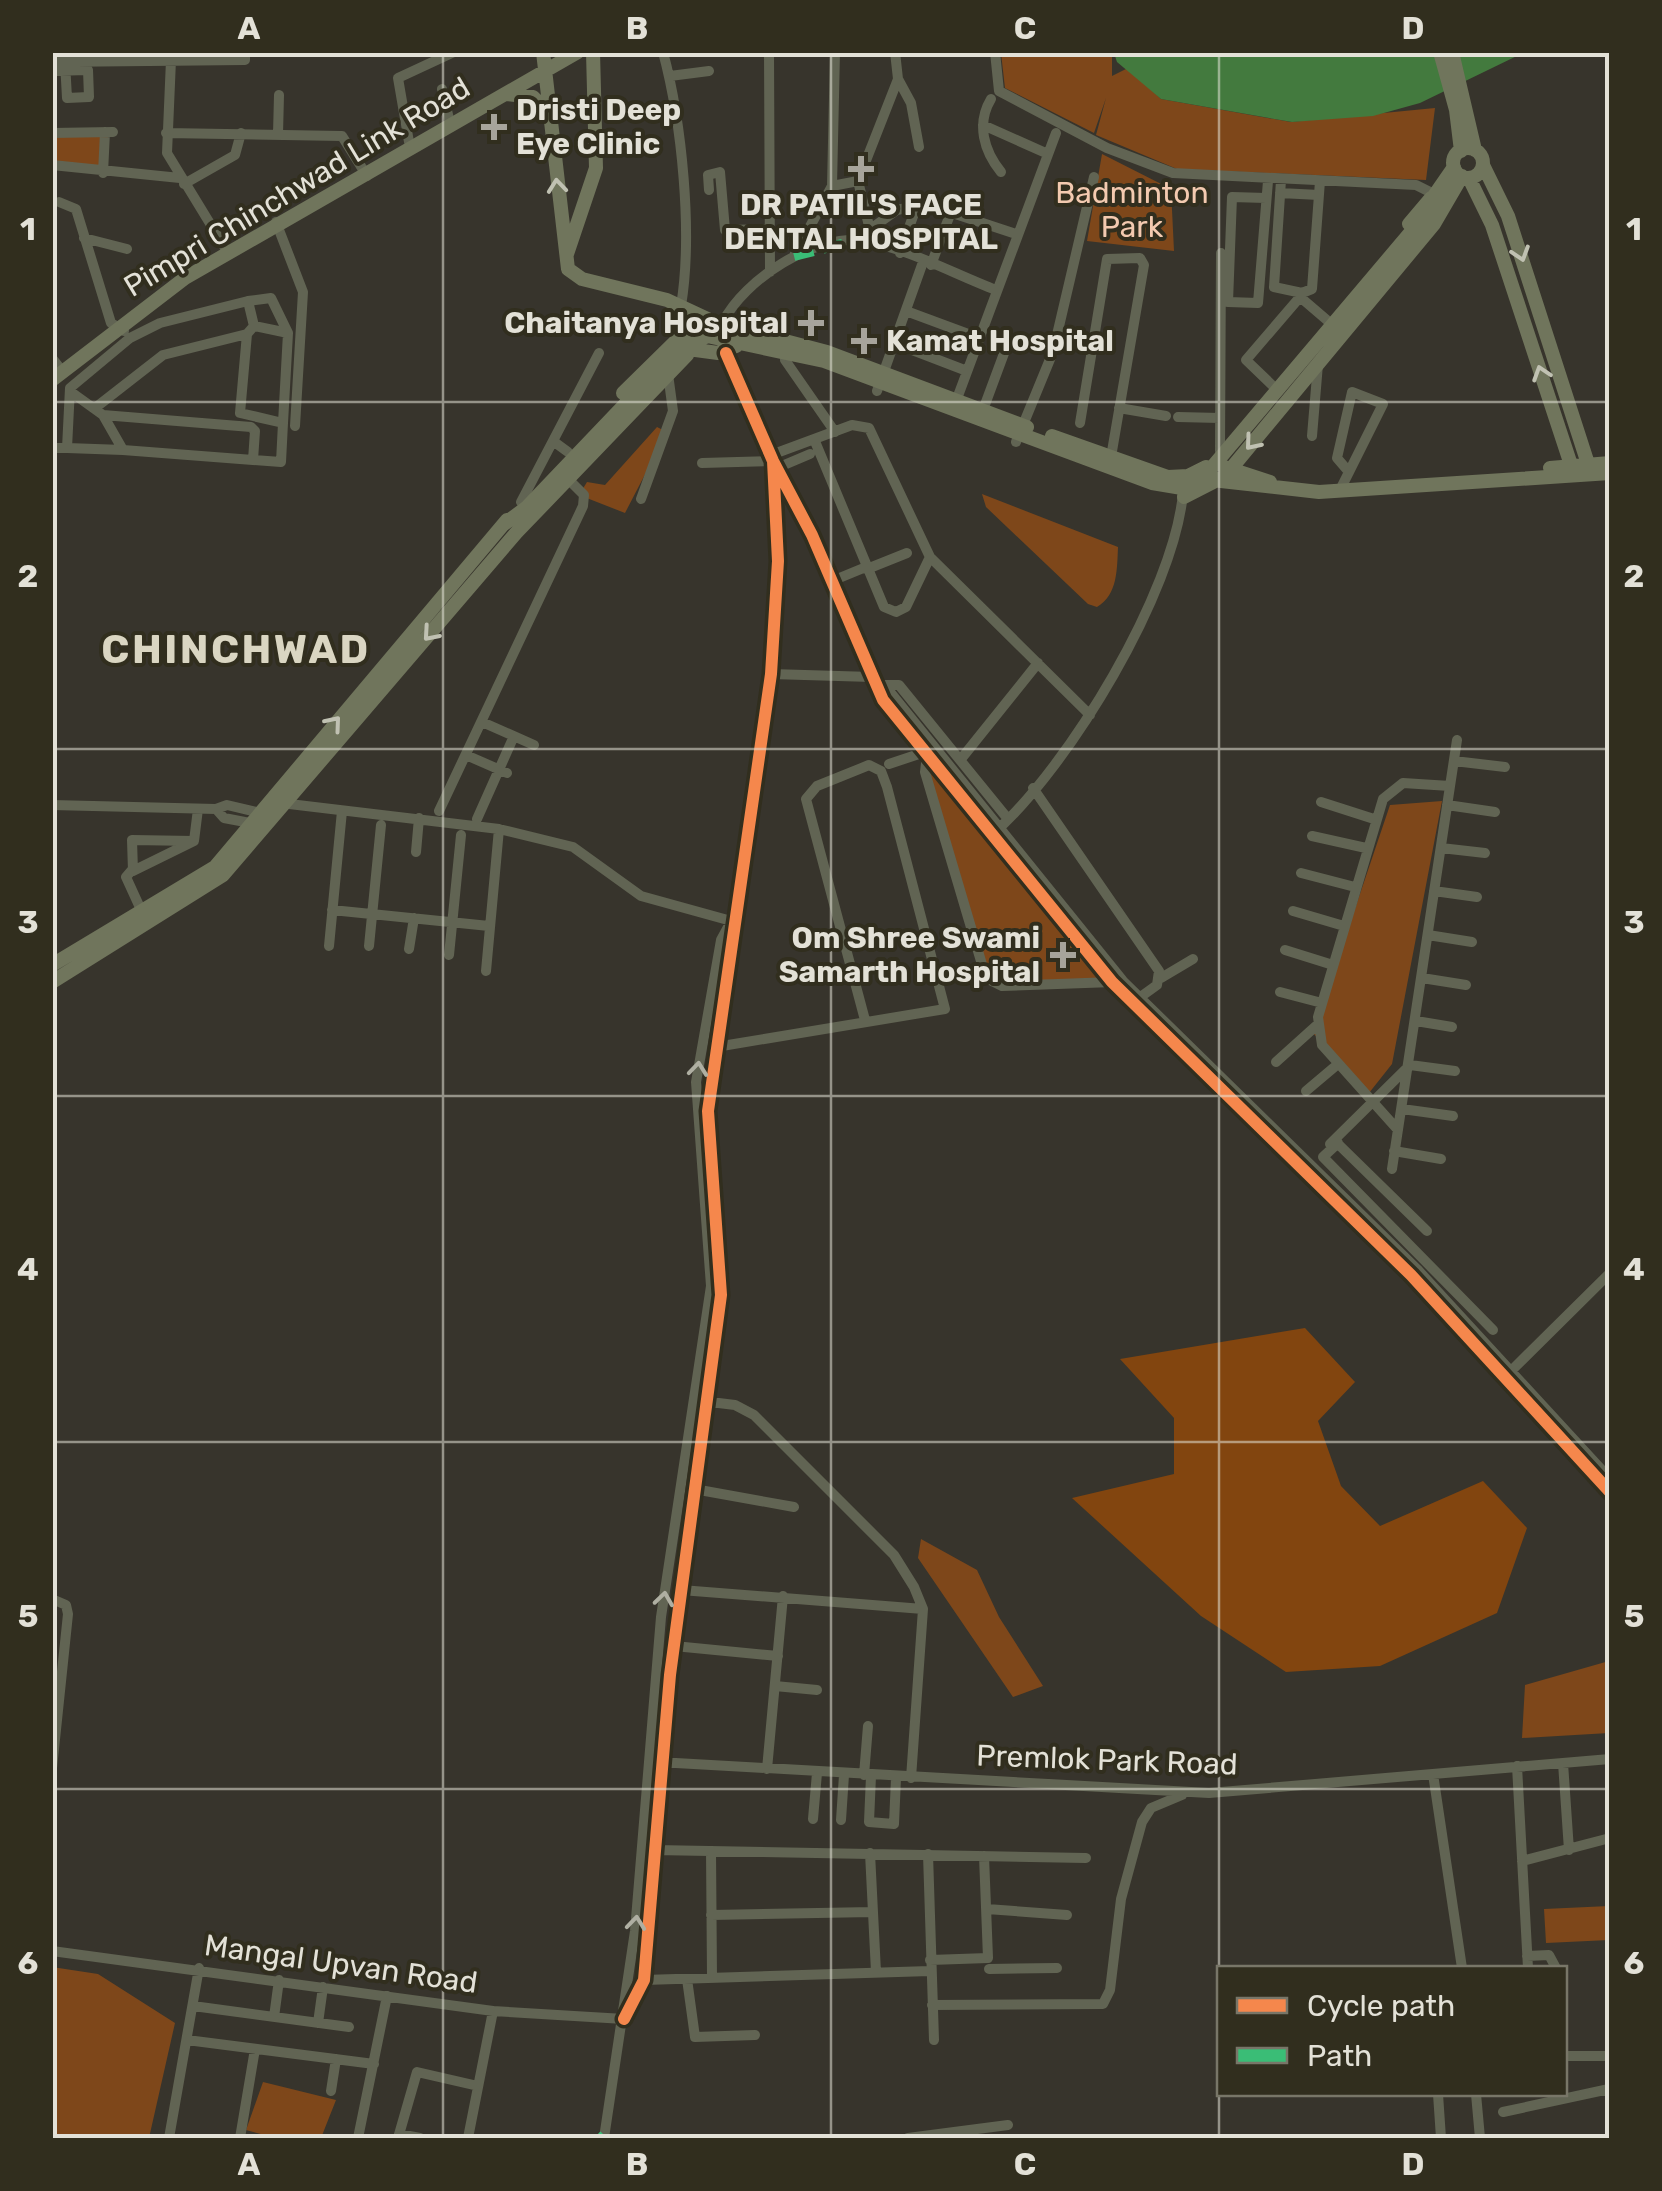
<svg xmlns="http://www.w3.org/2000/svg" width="1662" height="2191" viewBox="0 0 1662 2191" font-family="Rubik,sans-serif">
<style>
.green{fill:#7e471a}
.forest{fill:#82450f}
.water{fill:#437a3e}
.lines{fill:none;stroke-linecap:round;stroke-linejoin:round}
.minor-tunnel{stroke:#514e46;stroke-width:10;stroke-dasharray:10 5;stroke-linecap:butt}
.minor{stroke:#616453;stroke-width:10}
.major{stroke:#70755c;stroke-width:14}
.quiet{stroke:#3abd76;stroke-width:10;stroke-dasharray:20 10;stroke-linecap:butt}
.cycleway-casing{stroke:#312e1e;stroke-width:19}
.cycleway{stroke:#f5874c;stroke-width:12}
.oneway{stroke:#c0c1b2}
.oneway2{stroke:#afafa2}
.grid{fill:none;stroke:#e3e1d7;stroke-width:2.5;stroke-opacity:0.55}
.poi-dot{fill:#a7a49b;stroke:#312e1e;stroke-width:4}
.labels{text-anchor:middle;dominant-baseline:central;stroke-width:8;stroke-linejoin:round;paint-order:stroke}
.poi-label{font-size:30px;font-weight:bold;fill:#e3e1d7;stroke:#312e1e;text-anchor:start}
.street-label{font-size:30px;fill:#e3e1d7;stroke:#312e1e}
.park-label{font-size:30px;fill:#f3cab0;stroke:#312e1e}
.district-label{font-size:40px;font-weight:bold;letter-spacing:2.5px;fill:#dad6c2;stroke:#312e1e}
.neatline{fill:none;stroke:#e3e1d7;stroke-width:4}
.grid-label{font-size:32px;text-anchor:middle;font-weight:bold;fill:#e3e1d7}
</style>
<rect width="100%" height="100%" fill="#37342c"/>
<path class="green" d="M1001 53H1112V76L1128 68 1161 99 1291 122 1435 108 1426 180 1177 169 1096 135 1106 98 1094 133 1005 88Z
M52 135H108L106 166 53 162Z
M1102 154 1171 189 1174 251 1087 241Z
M657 427 667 432 625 513 579 495 587 482 605 485Z
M982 494 1118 547C1117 568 1118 595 1097 607L1088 604 986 507Z
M924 762 1106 981 989 982Z
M1442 801 1392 1064 1369 1093 1313 1033 1390 805Z
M921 1539 977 1570 999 1617 1043 1686 1013 1697 918 1558Z
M1609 1661V1733L1522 1738 1525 1685Z
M1609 1906V1940L1546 1943 1544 1909Z
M52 1967 98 1974 175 2023 149 2138H53Z
M263 2082 336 2100 321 2138H276L246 2130Z"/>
<path class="forest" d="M1305 1328 1355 1382 1318 1421 1341 1486 1380 1526 1483 1481 1527 1528 1497 1613 1380 1666 1286 1672 1201 1616 1072 1498 1174 1474V1418L1120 1359Z"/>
<path class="water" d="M1235 52 1283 57 1523 53 1420 103 1373 116 1292 122 1161 99 1117 62 1114 53Z"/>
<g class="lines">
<path class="minor-tunnel" d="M52 1675H57"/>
<path class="minor" d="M663 52C682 123 693 233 681 306
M769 52 770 272
M995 52 999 91 1107 148 1173 173 1416 185 1434 194
M171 60 167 153 228 253
M52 62 245 60V52
M52 71 87 70H88L89 97 67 98 65 62
M670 76 709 71
M898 79 911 103 919 147
M442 89 449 119
M991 99C976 124 984 151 1001 172
M983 125 1048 154
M52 133 113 132
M166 133 342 136 367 176
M278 134 279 95
M409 142 398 78 454 52
M52 165 180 178
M103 173 105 132
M1281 180 1274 287 1302 293 1312 289 1320 181
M858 181 870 230
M184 184 235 155 241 133
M832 186 858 181 898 79 895 52
M709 190 708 175 720 172 725 230 770 229
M1280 193 1319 195
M1266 198 1232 197 1228 302 1258 303 1268 181
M59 202 76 209 111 323 124 331
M276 222 303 292 295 426
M84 238 127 249
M855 240 897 210 925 204 1016 234
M900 253 917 205
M794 256 832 186 835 52
M931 265 951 212
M248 301 271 298 288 333 254 326
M906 311 979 338
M723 322C744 280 815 233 865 241 909 249 954 274 996 290
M247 334 240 413 283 423 288 333
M894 343 967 371
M726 353 773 461 812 535 883 700 1112 982 1411 1275 1610 1492
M52 358 63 372
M785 360 835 432
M1273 386 1246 360 1300 297 1328 321
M877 391 923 262
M71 392 103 415 251 427 255 431 253 460 123 450 103 415
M955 404 1056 133
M1119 408 1166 416
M983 410 1006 348
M1178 417 1220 418
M1080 423 1107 259 1140 258 1144 265 1111 457
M1312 436 1318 364
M814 439 884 607 896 612 906 607 930 557
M553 441 568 452
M1016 442 1053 352 1094 177
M52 448H67L70 388 130 338 160 323 248 301 254 326 247 334 163 355 95 408
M67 448 123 450
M1220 451 1221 253
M771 455 852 425 869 428 930 557 1090 715
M253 460 281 462 283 423
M702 463 773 461
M777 468 810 454
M1342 486 1383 404 1352 392 1337 458 1349 472
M641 499 673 411 668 374
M521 502 599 353
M867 569 907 553
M832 581 866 567
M771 674 872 677
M878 685H899L1008 819
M878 686 890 692 1123 981 1417 1269 1610 1479
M482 722 534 745
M927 754 925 772 986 978 1002 986 1113 982
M466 755 507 773
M961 759 1038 663
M1454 761 1505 767
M889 764 925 752
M1033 788 1159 971 1157 985 1139 998
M1321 802 1374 819
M281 803 499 829 573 847 641 896 735 922
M52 805 216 809 227 805 265 814
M1447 805 1495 812
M216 809 224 818 256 824
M439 811 583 506 584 495 569 480
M477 819 514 736
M995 832C1069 766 1174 593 1183 493
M1312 836 1366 848
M132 840 194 841 133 871Z
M194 841 198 809
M1441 848 1485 853
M416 852 419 818
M132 870 126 877 142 912
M1301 873 1355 887
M1434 891 1477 897
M332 910 489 926
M1293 911 1344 926
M1428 935 1472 942
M329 946 342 811
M369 946 381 825
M409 949 414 918
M1285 950 1333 965
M449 955 461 835
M486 971 499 829
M1161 978 1193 959
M1422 978 1466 985
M1280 992 1322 1003
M1416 1021 1452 1027
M716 1047 945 1009 887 787 881 771 869 765 817 786 806 799 865 1020
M1276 1062 1316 1026
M1306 1091 1338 1064
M1402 1109 1453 1116
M1398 1130 1322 1045 1318 1017 1383 799 1403 783 1450 786
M1335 1141 1427 1231
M1338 1143 1323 1157 1493 1330
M1330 1144 1410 1065 1455 1071
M1394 1151 1441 1159
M1392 1169 1457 740
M1510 1372 1610 1273
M702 1401 735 1405 754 1415 894 1555 914 1587 923 1609 911 1778
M694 1489 794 1507
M681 1590 923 1609
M52 1599 66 1605 68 1614 52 1768
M674 1646 778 1656
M775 1686 817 1690
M658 1762 1209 1793 1610 1759
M1563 1763 1569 1850
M1517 1766 1528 1968
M767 1769 783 1596
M1433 1774 1462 1968
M864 1775 868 1726
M871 1776 869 1822 894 1824 896 1778
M813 1819 817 1773
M841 1820 844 1775
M655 1850 1086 1858
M711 1851 712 1977
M870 1853 876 1972
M928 1854 934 2040
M1522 1861 1610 1838
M987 1909 1067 1915
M711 1915 873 1912
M52 1951 493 2011 624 2019
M1527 1956 1549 1955 1556 1968
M930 1960 988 1958 984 1856
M989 1969 1057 1968
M687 1979 695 2037 755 2035
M644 1980 930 1971
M932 2005 1103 2004 1110 1990 1121 1899 1142 1822 1151 1808 1182 1795
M193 2006 349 2027
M274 2017 279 1980
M624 2019 644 1980 670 1675 721 1295 708 1111 771 674 778 561 773 461
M318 2023 323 1987
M187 2040 374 2064
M1564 2056H1610
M1610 2088V2114
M331 2091 336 2059
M1438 2094 1441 2138
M1476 2094 1480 2138
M1503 2112 1609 2089
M399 2134 420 2138
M169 2138 199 1968
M240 2138 255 2049
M358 2138 387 1996
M398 2138 417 2072 478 2086
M468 2138 493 2011
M604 2138 635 1931 661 1617 711 1286 696 1082 721 940 733 918
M908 2138 1008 2125"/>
<path class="major" d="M543 52 568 269 582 279 667 300 712 321
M1440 52 1456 110 1461 151
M1452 52 1475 150
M507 94 533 97 548 112
M1453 163a15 15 0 1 1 30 0a15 15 0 1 1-30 0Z
M1483 165 1508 216 1590 470
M1469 178 1492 225 1574 474
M1427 206 1454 167
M1409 224 1431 198
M567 254 596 168 593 52
M696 322 727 323 736 332V346L718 353 688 349 682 332Z
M735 328 827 352 1027 427
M52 380 185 278 578 52
M623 393 681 336
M1052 436 1168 477 1188 476 1206 467
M1224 467 1270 482
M1550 468 1610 463
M1212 480 1319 492 1610 473
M1184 497 1225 476 1434 224 1462 176
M504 524 526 508 672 355 707 336 824 361 1152 483 1182 488 1203 478 1421 220 1443 203
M52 965 215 867 507 520
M52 982 223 875 516 533 687 355"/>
<path class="quiet" d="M794 256 854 241 870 230
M601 2138 604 2135"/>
<g class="cycleway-casing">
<path id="cycleway" d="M726 353 773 461 812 535 883 700 1112 982 1411 1275 1610 1492
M624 2019 644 1980 670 1675 721 1295 708 1111 771 674 778 561 773 461"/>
</g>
<use href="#cycleway" class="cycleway"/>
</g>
<defs><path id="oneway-chevron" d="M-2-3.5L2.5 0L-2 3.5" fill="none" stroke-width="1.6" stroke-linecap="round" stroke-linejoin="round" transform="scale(2.5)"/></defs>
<g class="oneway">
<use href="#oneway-chevron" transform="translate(557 186) rotate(-96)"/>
<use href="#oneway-chevron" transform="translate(1521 254) rotate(72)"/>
<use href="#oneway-chevron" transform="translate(1541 373) rotate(-108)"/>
<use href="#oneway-chevron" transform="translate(1252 443) rotate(130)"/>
<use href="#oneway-chevron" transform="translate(430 634) rotate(131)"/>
<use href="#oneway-chevron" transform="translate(334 723) rotate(-50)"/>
</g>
<g class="oneway2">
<use href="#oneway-chevron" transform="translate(698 1069) rotate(-84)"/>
<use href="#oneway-chevron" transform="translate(664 1599) rotate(-82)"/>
<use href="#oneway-chevron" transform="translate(636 1923) rotate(-84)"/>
</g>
<path class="grid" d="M443 52V2138M831 52V2138M1219 52V2138M52 402H1610M52 749H1610M52 1096H1610M52 1442H1610M52 1789H1610"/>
<g class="poi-dot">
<path d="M489 112h10v10h10v10h-10v10h-10v-10h-10v-10h10z"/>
<path d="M856 154h10v10h10v10h-10v10h-10v-10h-10v-10h10z"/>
<path d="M806 308h10v10h10v10h-10v10h-10v-10h-10v-10h10z"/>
<path d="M859 326h10v10h10v10h-10v10h-10v-10h-10v-10h10z"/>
<path d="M1058 940h10v10h10v10h-10v10h-10v-10h-10v-10h10z"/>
</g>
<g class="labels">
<g class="poi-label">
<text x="516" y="110">Dristi Deep<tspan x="516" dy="34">Eye Clinic</tspan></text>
<text x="861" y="205" text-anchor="middle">DR PATIL'S FACE<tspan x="861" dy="34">DENTAL HOSPITAL</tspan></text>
<text x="788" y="323" text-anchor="end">Chaitanya Hospital</text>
<text x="886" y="341">Kamat Hospital</text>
<text x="1040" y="938" text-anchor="end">Om Shree Swami<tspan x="1040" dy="34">Samarth Hospital</tspan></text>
</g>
<g class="street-label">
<text transform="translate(297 187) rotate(-31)">Pimpri Chinchwad Link Road</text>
<text transform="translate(1107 1760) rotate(2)">Premlok Park Road</text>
<text transform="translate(341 1964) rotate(8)">Mangal Upvan Road</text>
</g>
<g class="park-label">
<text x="1132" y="193">Badminton<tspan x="1132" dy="34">Park</tspan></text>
</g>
<g class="district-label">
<text x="236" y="649">CHINCHWAD</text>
</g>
</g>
<rect width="1662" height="2191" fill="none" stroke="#312e1e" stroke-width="110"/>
<rect x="1217" y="1966" width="350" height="130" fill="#312e1e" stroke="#787668" stroke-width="2.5"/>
<rect x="1237" y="1998" width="50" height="15" fill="#f5874c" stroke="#787668" stroke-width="2.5"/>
<text x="1307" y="2016" font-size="30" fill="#e3e1d7">Cycle path</text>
<rect x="1237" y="2048" width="50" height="15" fill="#3abd76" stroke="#787668" stroke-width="2.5"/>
<text x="1307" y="2066" font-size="30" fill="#e3e1d7">Path</text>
<rect x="55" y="55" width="1552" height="2081" class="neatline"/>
<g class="grid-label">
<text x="249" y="39">A</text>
<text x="637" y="39">B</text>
<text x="1025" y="39">C</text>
<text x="1413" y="39">D</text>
<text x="28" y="240">1</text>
<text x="1634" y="240">1</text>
<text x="28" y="587">2</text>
<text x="1634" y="587">2</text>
<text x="28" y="933">3</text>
<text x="1634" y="933">3</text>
<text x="28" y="1280">4</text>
<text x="1634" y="1280">4</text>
<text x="28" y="1627">5</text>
<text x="1634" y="1627">5</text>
<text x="28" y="1974">6</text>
<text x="1634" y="1974">6</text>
<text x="249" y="2175">A</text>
<text x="637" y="2175">B</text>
<text x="1025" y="2175">C</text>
<text x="1413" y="2175">D</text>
</g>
</svg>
